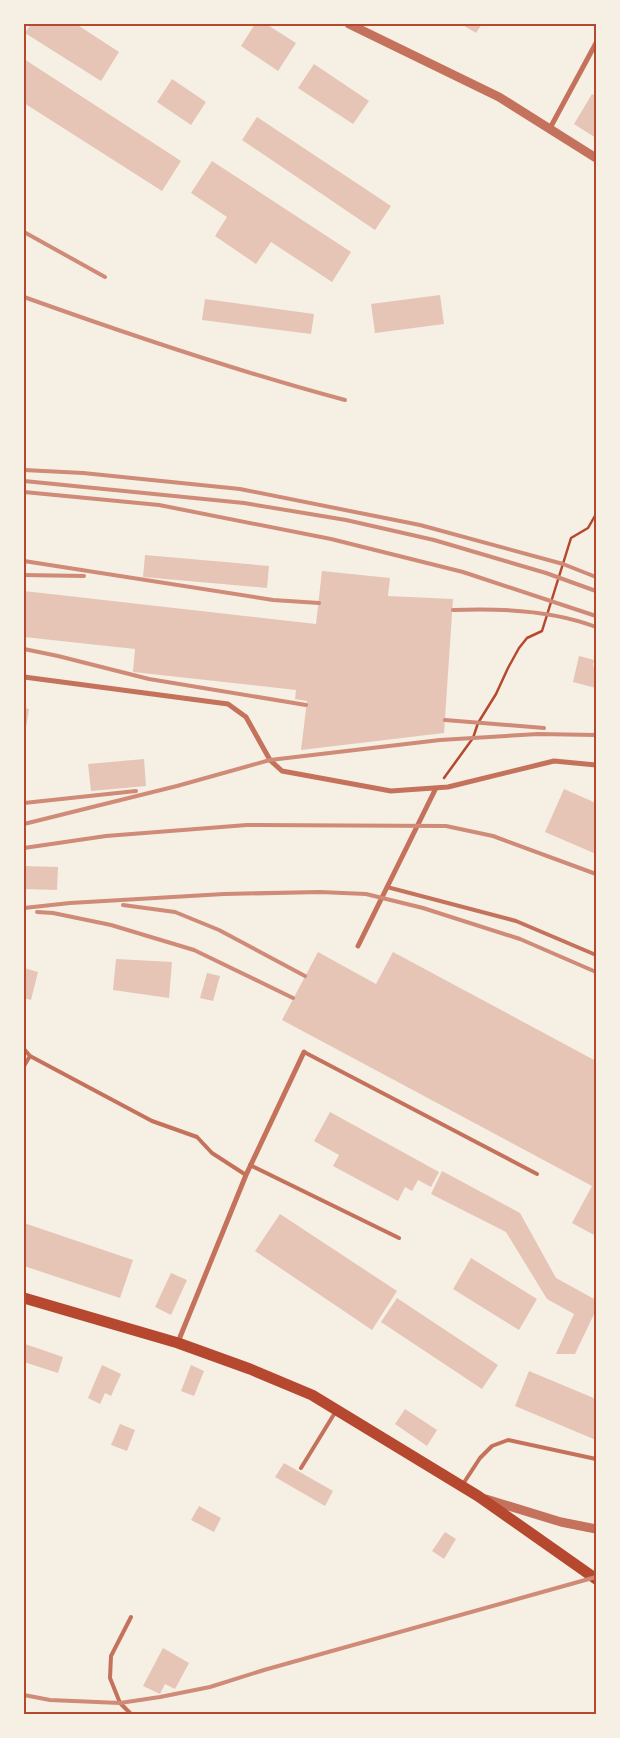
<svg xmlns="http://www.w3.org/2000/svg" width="620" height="1738" viewBox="0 0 620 1738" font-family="'Nunito Sans',sans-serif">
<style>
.building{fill:#e6c5b7}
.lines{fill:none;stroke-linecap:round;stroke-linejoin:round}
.path{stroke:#b5482f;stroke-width:2.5}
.service{stroke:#c5725c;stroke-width:4}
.minor{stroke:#c5725c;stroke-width:5}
.tertiary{stroke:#c5725c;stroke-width:9}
.primary{stroke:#b5482f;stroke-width:11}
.rail{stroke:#cf8b77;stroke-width:4}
.neatline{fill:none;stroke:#b5482f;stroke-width:2}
</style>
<rect width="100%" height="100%" fill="#f6efe4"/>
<path class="building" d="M31 24H76L119 52 101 81 25 33Z
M255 24H266L296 43 278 71 241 46Z
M461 24H482L476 33Z
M24 59 181 161 162 191 24 103Z
M314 64 369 101 353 124 298 88Z
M172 79 206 102 191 125 157 102Z
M592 94 596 96V138L574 124Z
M257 117 391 206 375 230 242 140Z
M212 161 351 252 332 282 271 242 256 264 215 236 227 217 191 193Z
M440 295 444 324 375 333 371 304Z
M205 299 314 314 311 334 202 320Z
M145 555 269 566 267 588 143 577Z
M322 571 390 578 388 596 453 599 444 733 301 750 307 701 295 699 296 690 133 672 135 649 24 637V591L316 624Z
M579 656 594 660 593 666 596 667V688L573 682Z
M24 708 29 709 25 734H24Z
M144 759 146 786 91 791 88 764Z
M564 789 596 803V854L545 832Z
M24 866 58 867 57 890 24 889Z
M318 952 376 984 393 952 596 1061V1236L572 1223 592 1186 282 1020Z
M116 959 172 962 169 998 113 990Z
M24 968 38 972 31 1000 24 998Z
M207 973 220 976 213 1001 200 998Z
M330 1112 439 1172 431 1187 418 1180 412 1191 405 1187 398 1201 333 1166 339 1155 314 1141Z
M442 1171 520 1213 556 1278 596 1300V1310L575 1354H556L574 1314 547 1299 506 1232 431 1194Z
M280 1214 397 1291 372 1330 255 1251Z
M24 1223 133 1260 120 1298 24 1266Z
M471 1258 537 1299 519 1330 453 1289Z
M171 1273 187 1280 171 1315 155 1307Z
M397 1298 498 1365 482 1389 381 1322Z
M25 1344 63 1357 58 1373 24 1362Z
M102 1365 121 1374 111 1396 105 1393 100 1404 88 1398Z
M191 1365 204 1371 194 1396 181 1391Z
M529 1371 596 1399V1440L515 1406Z
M405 1409 437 1430 427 1446 395 1424Z
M120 1424 135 1430 127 1451 111 1445Z
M284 1463 333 1491 325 1506 275 1477Z
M199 1506 221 1518 214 1532 191 1520Z
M445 1532 456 1539 444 1559 432 1551Z
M163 1648 189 1663 175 1689 165 1684 160 1694 143 1686Z"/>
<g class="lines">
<path class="path" d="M444 778 473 738 478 723 496 694 508 668 519 648 527 638 542 631 571 538 588 528 596 514"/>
<path class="service" d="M387 887 516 921 596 955
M24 1049 30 1056
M304 1052 537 1174
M24 1066 30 1056 152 1121 197 1137 212 1153 246 1175
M250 1165 399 1238
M301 1468 336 1411
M463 1484 480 1458 492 1446 508 1440 596 1459
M131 1714 120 1703 110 1678 111 1656 131 1617"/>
<path class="minor" d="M549 130 596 43
M24 677 228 704 246 717 270 760 282 771 391 791 448 787 554 761 596 765
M358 946 436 788
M178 1342 246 1175 304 1052"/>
<path class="tertiary" d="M349 24 499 97 596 158
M486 1499 561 1522 596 1529"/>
<path class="primary" d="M24 1298 178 1343 250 1369 312 1395 478 1496 596 1579"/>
<path class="rail" d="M24 232 105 277
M24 297C130 335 236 371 345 400
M24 470 83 473 240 489 420 525 563 564 596 577
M24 481 244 503 346 520 434 540 546 573 596 591
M24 492 159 505 331 539 463 572 596 616
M24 561 273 600 319 603
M24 575 84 576
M453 610C500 608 552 610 596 627
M24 649 58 656 149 679 306 705
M445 720 544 728
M24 803 136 791
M24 824 177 786 270 760 440 740 538 734 596 735
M24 848 106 836 247 825 446 826 493 836 596 874
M123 905 175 912 219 930 305 976
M24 908 70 903 224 894 320 892 366 894 423 908 520 939 596 972
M37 912 53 913 111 925 194 950 293 998
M24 1695 50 1700 120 1703 160 1697 210 1687 264 1670 596 1577"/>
</g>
<rect width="620" height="1738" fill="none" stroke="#f6efe4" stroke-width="50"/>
<rect x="25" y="25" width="570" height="1688" class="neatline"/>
</svg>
